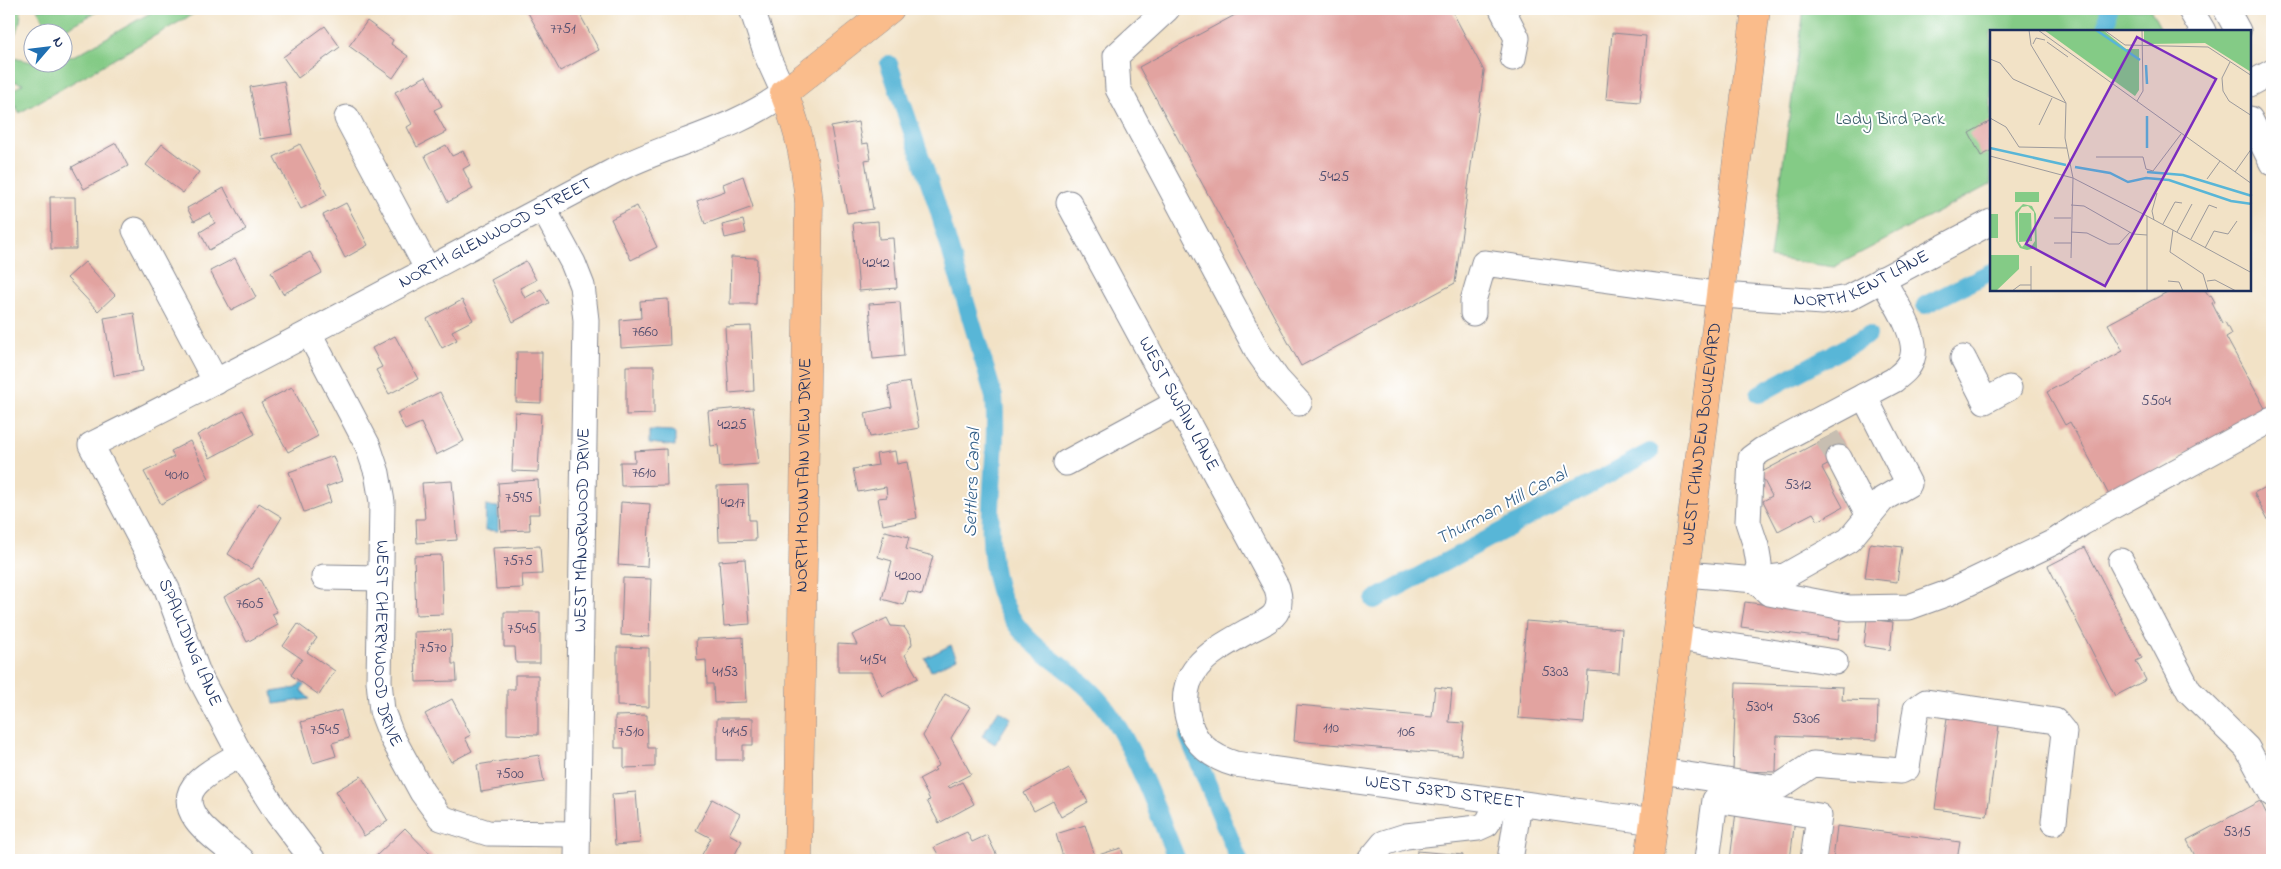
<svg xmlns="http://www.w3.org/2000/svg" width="2281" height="869" viewBox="0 0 2281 869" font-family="'Indie Flower',sans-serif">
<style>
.green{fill:#84cb86;stroke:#507d72}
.water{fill:#59b6d7;stroke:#3a729a}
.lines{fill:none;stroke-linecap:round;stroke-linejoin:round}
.canal{stroke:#59b6d7;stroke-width:18}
.building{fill:#e2a3a0}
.minor-tunnel{stroke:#c7beb1;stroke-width:25;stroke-dasharray:25 12;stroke-linecap:butt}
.minor-casing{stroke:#868892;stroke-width:27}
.major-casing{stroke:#868892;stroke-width:29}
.minor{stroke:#fff;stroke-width:25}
.major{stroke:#fabc8b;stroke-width:28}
.labels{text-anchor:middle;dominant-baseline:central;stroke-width:4;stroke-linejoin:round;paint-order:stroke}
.number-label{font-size:15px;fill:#4d4c6e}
.park-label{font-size:18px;fill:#3a5e6a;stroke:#fff}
.street-label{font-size:18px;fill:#1b2f5e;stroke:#fff}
.water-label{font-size:19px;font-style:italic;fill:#315e88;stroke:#fff}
.inset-river{fill:none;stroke:#59b6d7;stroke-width:2.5}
.inset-road{fill:none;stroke:#9c9a9c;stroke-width:1}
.view{fill:#7b2cbf;fill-opacity:0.15;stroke:#7b2cbf;stroke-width:2.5}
.inset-edge{fill:none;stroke:#1b2f5e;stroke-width:2.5}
</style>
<rect width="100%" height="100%" fill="#fff"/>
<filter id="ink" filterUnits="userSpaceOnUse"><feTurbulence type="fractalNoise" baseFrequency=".02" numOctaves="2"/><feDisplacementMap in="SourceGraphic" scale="10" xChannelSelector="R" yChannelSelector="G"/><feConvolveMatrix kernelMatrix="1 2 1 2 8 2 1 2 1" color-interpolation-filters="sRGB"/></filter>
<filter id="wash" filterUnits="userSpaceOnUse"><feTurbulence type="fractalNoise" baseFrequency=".0096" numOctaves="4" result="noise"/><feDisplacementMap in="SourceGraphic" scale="20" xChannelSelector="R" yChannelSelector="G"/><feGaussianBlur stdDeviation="1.12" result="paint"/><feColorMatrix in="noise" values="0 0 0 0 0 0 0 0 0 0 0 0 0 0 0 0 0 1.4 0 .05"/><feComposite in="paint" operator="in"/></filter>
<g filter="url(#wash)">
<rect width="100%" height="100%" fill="#f2e2c6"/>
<path class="green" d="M9 9H21C21 23 18 32 9 42Z
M37 9H102L60 32H50Z
M157 9H202L19 113 9 92 23 84 9 80V57L32 62H62L63 59 78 54Z
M1804 9H2150L2162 31H1991V184L1834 267 1770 258Z"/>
<path class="water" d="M650 430 673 431 675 433V446L650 443Z
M486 506 498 507V531L485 530Z
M951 645 957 658 931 671 925 658Z
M301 682 305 684 301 690 310 699 274 704 272 692 297 688Z
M999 710 1011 718 995 744 982 736Z"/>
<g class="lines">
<path class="canal" d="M2106 31 2109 9
M889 64 936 202 994 397C1000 459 980 530 999 590 1017 650 1069 661 1104 706 1134 745 1158 814 1177 860
M1925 305 1991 272
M1759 394 1868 335
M1374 600 1650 452
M1188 736 1239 860"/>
</g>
<g id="blocks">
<path class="building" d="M526 9H577L599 50 560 71Z
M1246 9H1451L1484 71 1455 283 1301 366 1139 67Z
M367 21 393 40 391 44 408 56 393 78 349 46Z
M325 26 340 47 298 78 283 57Z
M1612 33 1646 36 1640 102 1606 99Z
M426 76 442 106 434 110 446 132 417 147 407 127 412 124 395 92Z
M284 81 293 134 260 139 250 87Z
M1991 121V151L1981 156 1969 133Z
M858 122 862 144 868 143 871 159 865 160 873 209 847 213 831 127Z
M116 143 128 166 84 189 72 167Z
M162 144 199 172 183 193 146 165Z
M300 144 327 195 301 209 274 157Z
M446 145 452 156 463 151 470 165 463 169 473 189 448 202 425 156Z
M743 176 753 207 705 224 697 201 725 191 723 184Z
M224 188 246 230 209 250 200 232 215 223 210 213 194 221 187 208Z
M50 197H75L76 249H51Z
M346 203 368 245 345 258 323 215Z
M637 206 657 247 631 260 611 219Z
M743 220 746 233 725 238 722 225Z
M878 221 879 239 893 238 897 288 859 291 853 223Z
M310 252 322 273 283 294 271 272Z
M731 257 757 258 756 304H730Z
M235 258 256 297 231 310 210 271Z
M526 261 536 280 520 288 525 298 541 289 549 303 513 322 491 280Z
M85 262 115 295 98 311 67 278Z
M2171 290H2205L2209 296 2211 295 2215 302 2212 303 2222 323 2225 322 2231 334 2226 337 2266 410 2109 495 2070 422 2065 425 2047 392 2123 351 2108 324Z
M668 299 670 345 621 348 620 320 641 318 640 301Z
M462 300 473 320 452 331 457 340 442 348 427 319Z
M900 302 904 356 873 359 869 304Z
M134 313 143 371 114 376 104 318Z
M751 326 754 391 729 393 725 327Z
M395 336 418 379 389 394 376 370 382 367 372 348Z
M517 352H542L541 403 516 402Z
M626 366H654V414L626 415Z
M910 382 919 428 870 437 865 413 892 407 888 386Z
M292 387 318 436 288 452 261 403Z
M440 392 464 441 436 455 421 423 405 430 397 413Z
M753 407 759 464 720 467 718 445 711 446 708 411Z
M243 410 255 434 210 458 197 435Z
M515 412 541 414 538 472 512 471Z
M1837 432 1849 453 1822 468 1843 507 1818 521 1813 513 1778 531 1763 501 1772 496 1760 473Z
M190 441 209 478 161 504 144 472 174 457 171 451Z
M666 449 667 485 621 486 620 462H635L634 451Z
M895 451 897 464 907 462 917 518 883 525 878 498 887 497 886 487 858 492 853 469 878 465 876 454Z
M333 456 342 481 326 487 331 502 304 512 289 472Z
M538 480 540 514H529L530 530 501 531 498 483Z
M452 481 457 540 417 543 416 519H425L422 483Z
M2272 483V527L2254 493Z
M748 485 749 520H755L756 540 719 541 717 486Z
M621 502 650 504 647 567 618 565Z
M259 503 282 517 251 569 228 554Z
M885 531 909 537 906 549 933 556 922 595 908 591 904 605 882 599 892 561 878 557Z
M1870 543 1902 547 1897 582 1865 578Z
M540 546 542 574 522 575 523 588 496 589 493 548Z
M2085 547 2142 658 2136 661 2146 680 2115 696 2048 566Z
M441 555 443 614 416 615 414 556Z
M745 559 750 624 724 626 719 561Z
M259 578 277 612 272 614 278 625 247 642 224 597Z
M623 578 651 579 649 637 621 635Z
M1745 602 1842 614 1838 640 1741 627Z
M504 612H540V663H516L515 647H504Z
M887 618 891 626 904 627 911 637 912 644 905 655 918 678 882 696 871 672H838V644L857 645 852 635Z
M1867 619 1893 622 1890 650 1864 646Z
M1526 621 1622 629 1619 673 1588 671 1584 723 1518 718Z
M298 624 317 638 307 652 335 671 319 695 291 675 302 659 283 646Z
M451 630 452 664H456L457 681 416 682 414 632Z
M743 637 746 702 714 703 713 684H707L706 660 697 661 696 639Z
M617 647 649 648V707L617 706Z
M515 675H538V735L507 734V689H515Z
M1736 683 1843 687 1842 700 1878 701 1877 740 1777 736 1776 772 1733 771Z
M1435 687 1452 689 1449 722 1464 723 1461 755 1294 741 1297 705 1432 717Z
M945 694 970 707 951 738 971 774 948 786 950 788 962 782 974 804 939 823 927 801 930 800 919 779 936 770 934 768 939 765 923 736Z
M452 699 471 735 465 738 472 751 451 762 425 714Z
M341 710 349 738 332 743 336 756 313 763 301 722Z
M647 715 648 748H655V767L624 768V748H615V716Z
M717 718H753V745H743V760H717Z
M1947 718 1999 725 1987 816 1935 809Z
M539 755 544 782 481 792 477 765Z
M1069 768 1088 802 1061 817 1053 801 1034 811 1024 793Z
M361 776 388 821 364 836 336 791Z
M636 792 640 843 615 845 612 794Z
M712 799 740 814 729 834 742 841 732 860H699L711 838 696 830Z
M2260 801 2272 824V860H2197L2187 840Z
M1736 812 1795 819 1790 860H1730Z
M1085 825 1095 856 1121 848 1125 860H1064L1056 834Z
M1837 826 1960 842 1957 860H1833Z
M405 828 436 860H376L374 858Z
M967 832 972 842 987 835 998 858 993 860H941L934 847Z
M1417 851 1463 855 1462 860H1416Z"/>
</g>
</g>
<g filter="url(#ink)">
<use href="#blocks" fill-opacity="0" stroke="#868892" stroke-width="1"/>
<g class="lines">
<path class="minor-tunnel" d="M1827 437 1839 458"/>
<g class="minor-casing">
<g id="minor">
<path d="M1167 9 1116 56 1118 89 1258 352 1277 379 1299 403"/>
<path d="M1502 9 1517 38 1513 58"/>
<path d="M2190 9 2203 31"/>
<path d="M2226 9 2238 31"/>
<path d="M2250 84 2272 72"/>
<path d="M347 118 428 270"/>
<path d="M2250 119 2272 163"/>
<path id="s1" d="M1069 203 1277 588C1280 598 1281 608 1273 616 1266 623 1255 627 1246 632 1209 653 1174 672 1189 722 1195 745 1214 758 1235 764L1654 822"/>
<path d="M543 208 573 263 582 286 586 320 577 860"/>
<path d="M135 230 216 382"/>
<path id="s2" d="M1473 313V301L1484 263 1722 295 1823 302 1848 298 1991 222"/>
<path id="s3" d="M309 333 368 446 377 473 382 502 379 681 382 711 392 737 422 792 441 818 488 833 577 834"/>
<path d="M1963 358 1985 401 2009 388"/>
<path d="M1839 458 1869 516"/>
<path d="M1066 463 1177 403"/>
<path d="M2121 561 2189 691 2247 748 2272 794"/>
<path d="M1686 574 1755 580 1759 564 1756 546 1748 522 1751 458 1762 450 1894 380C1901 374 1909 369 1912 359 1920 337 1893 299 1882 279"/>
<path d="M324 577 381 578"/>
<path d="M1755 580 1769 593 1849 608 1909 607 1948 593 2054 542 2082 523 2272 419"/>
<path d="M1755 580 1785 576 1849 540 1883 499 1909 484 1864 396"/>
<path d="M1678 638 1835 662"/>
<path d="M240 754C226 763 209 771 198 782 168 811 222 843 242 860"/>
<path d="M1661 771 1773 788 1780 786 1813 764 1901 771 1907 768 1916 709 1926 702 2055 721 2064 732 2054 822"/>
<path id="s4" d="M313 860 278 814 240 754 199 676 167 589 91 445C266 358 437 264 610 173 667 143 732 132 784 93L768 58 752 9"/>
<path d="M1370 860 1384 843 1406 836 1478 828 1487 824 1499 801"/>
<path d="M1510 860 1519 804"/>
<path d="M1707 860 1715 800 1819 816 1813 860"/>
</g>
</g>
<g class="major-casing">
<g id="major">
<path id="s5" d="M798 860 809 203C805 161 800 133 784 93L890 9"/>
<path id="s6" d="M1649 860 1756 9"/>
</g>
</g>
<use href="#minor" class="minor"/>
<use href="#major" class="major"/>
</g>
</g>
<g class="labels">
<g class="number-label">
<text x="563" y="29">7751</text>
<text x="1334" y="177">5425</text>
<text x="876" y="263">4242</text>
<text x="645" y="332">7660</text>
<text x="2156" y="401">5504</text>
<text x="732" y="425">4225</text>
<text x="644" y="473">7610</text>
<text x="177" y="475">4010</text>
<text x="1798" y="485">5312</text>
<text x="519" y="498">7595</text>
<text x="733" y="503">4217</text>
<text x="518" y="561">7575</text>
<text x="908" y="576">4200</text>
<text x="250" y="604">7605</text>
<text x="522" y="629">7545</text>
<text x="433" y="648">7570</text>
<text x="873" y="660">4154</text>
<text x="725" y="672">4153</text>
<text x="1555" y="672">5303</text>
<text x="1759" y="707">5304</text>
<text x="1806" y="719">5306</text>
<text x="1331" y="728">110</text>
<text x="325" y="730">7545</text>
<text x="631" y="732">7510</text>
<text x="735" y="732">4145</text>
<text x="1406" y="732">106</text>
<text x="510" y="774">7500</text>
<text x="2237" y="832">5315</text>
</g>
<g class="park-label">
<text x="1890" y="120">Lady Bird Park</text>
</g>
<g class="street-label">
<text stroke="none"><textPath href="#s4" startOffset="929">NORTH GLENWOOD STREET</textPath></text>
<text stroke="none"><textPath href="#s2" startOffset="436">NORTH KENT LANE</textPath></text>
<text stroke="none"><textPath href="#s1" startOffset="229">WEST SWAIN LANE</textPath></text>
<text stroke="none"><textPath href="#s6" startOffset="429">WEST CHINDEN BOULEVARD</textPath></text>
<text stroke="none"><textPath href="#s5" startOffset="385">NORTH MOUNTAIN VIEW DRIVE</textPath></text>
<text transform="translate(583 530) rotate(-89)">WEST MANORWOOD DRIVE</text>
<text stroke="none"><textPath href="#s3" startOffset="328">WEST CHERRYWOOD DRIVE</textPath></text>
<text transform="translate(189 643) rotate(67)">SPAULDING LANE</text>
<text stroke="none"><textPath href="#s1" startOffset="894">WEST 53RD STREET</textPath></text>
</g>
<g class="water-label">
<text transform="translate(973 483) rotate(-88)">Settlers Canal</text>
<text transform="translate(1502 507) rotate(-28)">Thurman Mill Canal</text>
</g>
</g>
<g transform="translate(1990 30)">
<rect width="261" height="261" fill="#f2e2c6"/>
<path d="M54 0H113L136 19H149V60L145 66ZM154 0H261V42L215 13 159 14 154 11ZM25 162H49V172H25ZM33 174 42 176 46 184 47 218 37 220 30 218 26 211 25 182ZM38 176 44 182 45 211 41 217 36 213 32 217 28 211V183L32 177ZM29 183H41L42 211 29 212ZM0 184H8V208H0ZM0 225H29V239L6 261H0Z" fill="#84cb86" fill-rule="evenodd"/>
<path class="inset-river" d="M106 0 150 30M156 35 157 54M157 86V118M0 118 76 135M85 137 120 143 138 152 156 148 179 150 241 171 262 174M157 142 193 145 262 166"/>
<path class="inset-road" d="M39 0 41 15 76 73 75 108 83 148 157 186V261M48 0 262 154M114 0 135 15 218 17 262 46M57 12 78 27M43 14 46 8 55 10M0 29 10 33 23 49 76 73M240 32 232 48 233 61 239 71 262 86M147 71 153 61 152 0M0 88 16 97 29 117 77 118M49 95 62 68M0 126 83 148 81 228M106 127H153L156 139 163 141 191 104M245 142 262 118M217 149 230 131M81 175 94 176 143 204 157 205M157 186 262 243M64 188H81M164 190 162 181 167 163M173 194 185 172 192 173M183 200 180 222 213 244 218 261M81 202 97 203 119 214H129L140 202M187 202 202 174M201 209 219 175 227 178M64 213H81M215 218 224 201 238 204 247 191M178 251 189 252 193 261M217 251 225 250 246 261M22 261 30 255H41M41 261V236"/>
<path class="view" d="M147 7 226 49 115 256 36 214Z"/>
<rect width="261" height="261" class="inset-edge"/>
</g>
<rect width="2281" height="869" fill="none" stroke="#fff" stroke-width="30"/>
<g transform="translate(48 48) rotate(62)"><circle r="24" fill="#ffffff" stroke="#a4acbf"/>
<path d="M0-4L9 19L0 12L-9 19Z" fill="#1f6fb2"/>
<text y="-8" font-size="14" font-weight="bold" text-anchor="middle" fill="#1b2f5e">N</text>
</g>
</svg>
